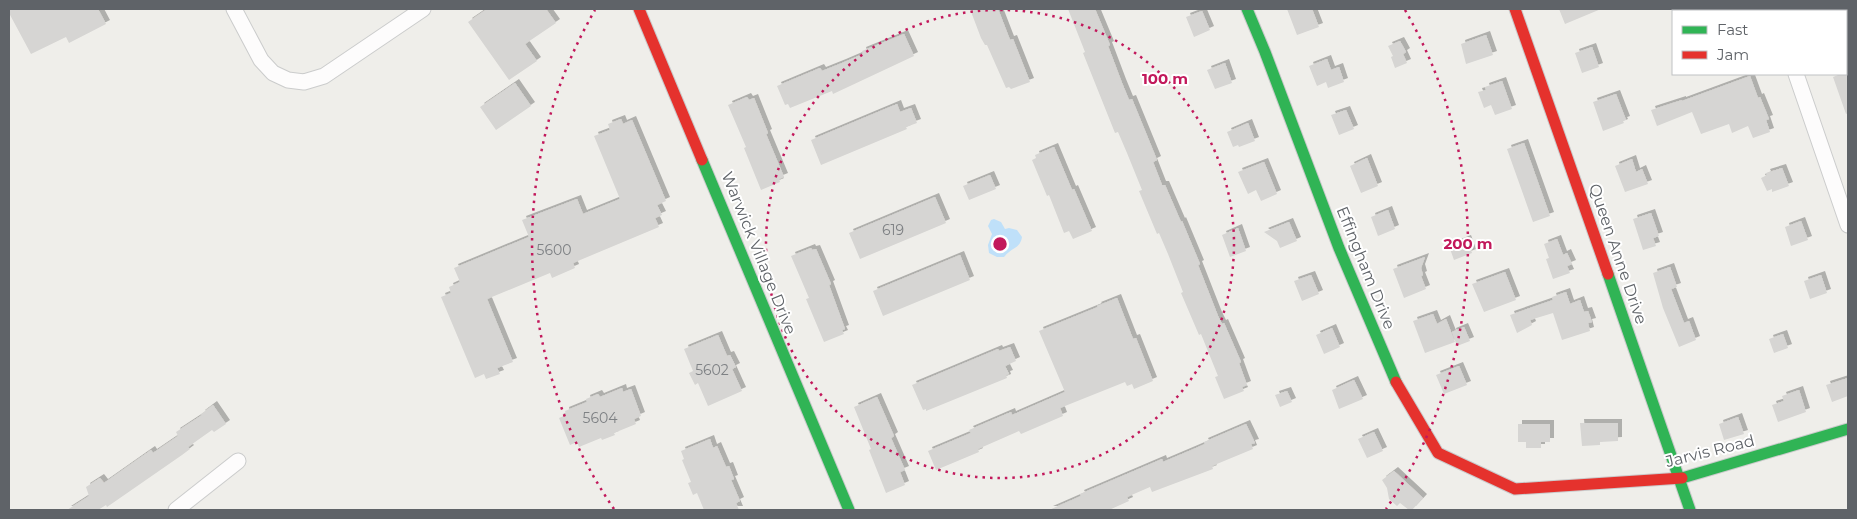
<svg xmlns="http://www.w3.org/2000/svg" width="1857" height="519" viewBox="0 0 1857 519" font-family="Montserrat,sans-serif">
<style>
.water{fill:#bfe0f9}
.building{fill:#d6d5d3;filter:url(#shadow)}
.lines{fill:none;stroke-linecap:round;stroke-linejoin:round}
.street-casing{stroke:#cbcccc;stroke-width:17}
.fast-casing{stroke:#cacacb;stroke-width:13}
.jam-casing{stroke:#cacacb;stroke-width:13}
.street{stroke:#fdfcfc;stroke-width:15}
.fast{stroke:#30b455;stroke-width:11}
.jam{stroke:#e5322d;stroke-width:11}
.ring{fill:none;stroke:#c2185b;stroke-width:2.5;stroke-dasharray:2.5 5}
.labels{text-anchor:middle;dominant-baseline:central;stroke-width:4;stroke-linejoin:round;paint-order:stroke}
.number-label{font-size:14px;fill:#7e8184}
.street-label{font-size:16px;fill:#5f6368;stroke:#fff}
.centre{fill:#c2185b;stroke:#fff;stroke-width:2.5}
.ring-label{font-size:15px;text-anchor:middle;font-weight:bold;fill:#c2185b;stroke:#fff;stroke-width:4;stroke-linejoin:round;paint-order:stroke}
</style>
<defs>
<filter id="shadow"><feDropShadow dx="4" dy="-4" stdDeviation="0" flood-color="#0004"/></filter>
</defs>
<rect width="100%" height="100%" fill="#efeeea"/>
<path class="water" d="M994 219 1001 222 1005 229 1009 228 1017 230 1022 237C1020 249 1012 247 1004 257H997L989 253 988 245 992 234 988 226 991 220Z"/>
<path class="building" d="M9 9H98L106 24 69 43 66 37 31 54 9 13Z
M487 9H546L556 23 525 44 537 61 509 80 468 22Z
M970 9H998L1010 40 1013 39 1030 82 1011 89 1009 87 1006 88 987 45H985L981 38Z
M1068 9H1095L1110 45 1108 46 1122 83 1129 100 1132 99 1157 160 1153 162 1162 185H1165L1181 222 1182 221 1200 264 1198 265 1218 316 1222 324 1224 323 1241 362 1239 363 1247 385 1242 387 1244 391 1224 399 1215 377 1218 376 1201 334 1199 335 1181 293 1183 292 1168 254 1159 233 1157 234 1139 191 1142 190 1127 153 1118 132 1115 133 1083 53 1085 52Z
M1287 9H1312L1319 27 1297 35Z
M1559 9H1601L1565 24Z
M1202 11 1210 30 1194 37 1186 17Z
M904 34 914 56 833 94 832 91 790 108 788 104 785 105 777 86 820 68 822 71 842 63 863 54 862 51Z
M1486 35 1493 55 1466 64 1461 44Z
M1400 41 1406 52 1403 54 1407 63 1395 68 1391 57 1393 56 1388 46Z
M1592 47 1599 67 1582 73 1575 53Z
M1327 59 1331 70 1339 67 1344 82 1328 88 1326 82 1317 86 1309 66Z
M1225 63 1232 83 1215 89 1207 70Z
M1846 72H1848V113L1846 114 1833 77Z
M1750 76 1758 98 1760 97 1769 119 1766 120 1770 132 1753 138 1748 126 1732 133 1729 124 1701 134 1692 112 1657 126 1651 110 1682 100V101Z
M1502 81 1512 109 1495 115 1491 105 1484 108 1478 92 1486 90 1485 87Z
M515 83 531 106 496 130 480 107Z
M1616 94 1626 120 1623 121 1624 123 1603 131 1593 102Z
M747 97 749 100 754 98 768 133 766 134 784 177 779 179 780 182 761 190 744 148 746 147 728 105Z
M897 104 900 112 911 108 917 123 906 127 907 129 821 165 811 140Z
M1346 110 1354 129 1339 135 1331 115Z
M621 119 623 124 632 120 666 201 657 205 662 215 655 218 659 227 573 263 575 268 552 278 550 273 487 299 513 362 497 368 500 374 486 379 484 374 475 378 441 297 451 293 449 287 460 282 454 268 529 237 522 220 577 199 583 214 620 199 594 136 610 130 608 124Z
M1248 123 1255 141 1239 147 1238 145 1233 147 1227 132Z
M1524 143 1550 216 1533 222 1507 149Z
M1054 147 1072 190 1074 189 1092 231 1073 239 1069 231 1064 233 1049 195 1047 196 1032 160 1036 158 1035 155Z
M1367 158 1378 186 1361 193 1350 166Z
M1632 159 1636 172 1642 169 1648 184 1625 192 1615 166Z
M1264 162 1277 194 1261 201 1256 190 1248 194 1238 172Z
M1782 168 1789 186 1772 192V189L1767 191 1761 178 1767 175 1766 173Z
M990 175 996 189 969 200 963 186Z
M935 197 946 223 860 259 849 233Z
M1388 210 1395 229 1378 236 1371 217Z
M1651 213 1659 236 1653 238 1656 246 1643 250 1633 219Z
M1801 221 1808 240 1791 246 1785 227Z
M1289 222 1297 241 1280 248 1277 241 1264 232Z
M1238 228 1246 251 1230 257 1222 235Z
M1467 239 1472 253 1454 260 1449 246Z
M1557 239 1563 255 1567 253 1572 264 1567 266 1570 273 1553 279 1546 259 1549 258 1544 244Z
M811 248 812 250 816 249 831 284 829 285 845 329 842 330 844 334 824 342 806 299 809 298 791 256Z
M960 255 970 280 883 316 873 291Z
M1425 257 1421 268 1423 275 1421 276 1426 289 1404 298 1393 269Z
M1670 267 1677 287 1671 289 1684 323 1689 321 1696 340 1679 347 1663 308 1653 273Z
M1505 272 1516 300 1484 312 1472 284Z
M1311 275 1319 294 1302 301 1294 281Z
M1821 275 1827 293 1810 299 1804 281Z
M1566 292 1570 304 1580 300 1584 312 1588 311 1592 322 1588 323 1590 331 1562 340 1553 313 1530 320 1532 325 1517 333 1510 315 1553 300 1552 297Z
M1117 298 1133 339 1136 338 1153 381 1134 389 1132 384 1127 386 1125 382 1060 408 1063 416 1021 434 1019 431 978 449 979 452 936 470 928 451 971 433 969 430 1011 412 1012 415 1065 392 1039 331 1098 307 1097 306Z
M1433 314 1437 324 1446 319 1455 342 1425 353 1413 321Z
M1464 327 1470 341 1457 346 1452 332Z
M1332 328 1340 347 1324 354 1316 335Z
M1783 334 1788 348 1774 353 1769 339Z
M718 335 727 356 730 355 736 367 732 369 742 391 708 406 698 383 695 385 689 373 693 371 684 349Z
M1010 347 1016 361 1005 366 1009 374 1006 375 1007 378 926 411V409L923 410 912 385 998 349 999 351Z
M1459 366 1467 385 1444 394 1436 375Z
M1848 378V396L1832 402 1826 385Z
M1354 380 1363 399 1339 409 1332 390Z
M622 388 623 392 631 389 641 416 634 419 636 424 614 433 615 435 602 440 601 438 579 447 577 442 570 445 559 418 566 415 565 411 587 402 586 399 598 394 600 397Z
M1799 390 1806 412 1778 422 1772 405 1784 401 1782 396Z
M1287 391 1292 402 1280 407 1275 395Z
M877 397 894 436 891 438 905 470 900 472 905 485 886 493 869 450 871 449 854 407Z
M213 405 226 424 214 432 212 430 188 447 190 449 182 455 107 507 106 505 98 510H67L89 496 86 487 100 478 104 483 151 450 153 453 178 436 176 432 202 415 201 414Z
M1738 417 1744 434 1724 440 1719 424Z
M1580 423H1618V441L1600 442V445L1582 446Z
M1246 424 1255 443 1251 444 1253 449 1212 466 1213 469 1152 492 1150 487 1127 497 1129 501 1109 510H1049L1081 496 1080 494 1162 459 1163 462 1196 448 1205 444 1204 442Z
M1518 424H1550V442H1541V448H1526V442H1518Z
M1374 432 1383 451 1367 458 1358 439Z
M710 439 713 448 717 446 726 467 729 466 734 479 731 480 740 501 736 503 739 510H704L697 493 693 495 688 483 691 482 682 460 684 459 681 451Z
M1394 471 1423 498 1412 510H1409L1400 503 1397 506 1389 499 1387 488 1382 480Z"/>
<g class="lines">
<g class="street-casing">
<path id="street" d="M234 9 261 60 273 73 288 80 304 82 324 76 423 9
M1773 9 1774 11
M1796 74 1848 225
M176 510 238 461"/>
</g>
<g class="fast-casing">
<path id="fast" d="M1247 9 1265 52 1339 248 1396 382
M702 160 849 510
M1608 274 1690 510
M1682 478 1848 429"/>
</g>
<g class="jam-casing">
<path id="jam" d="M639 9 702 160
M1515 9 1608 274
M1396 382 1438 453 1515 489 1682 478"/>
</g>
<use href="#street" class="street"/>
<use href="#fast" class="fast"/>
<use href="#jam" class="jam"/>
</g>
<g class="ring">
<circle cx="1000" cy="244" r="234"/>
<path d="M614 509A468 468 0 0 1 595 10M1405 10A468 468 0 0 1 1386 509"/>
</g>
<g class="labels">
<g class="number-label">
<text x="893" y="230">619</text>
<text x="554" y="250">5600</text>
<text x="712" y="370">5602</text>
<text x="600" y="418">5604</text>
</g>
<g class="street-label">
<text transform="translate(759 253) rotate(68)">Warwick Village Drive</text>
<text transform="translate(1618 254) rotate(71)">Queen Anne Drive</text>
<text transform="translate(1366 268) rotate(68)">Effingham Drive</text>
<text transform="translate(1710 451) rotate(-14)">Jarvis Road</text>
</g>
</g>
<circle cx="1000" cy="244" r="8" class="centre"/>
<g class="ring-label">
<text x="1165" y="84">100 m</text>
<text x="1468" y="249">200 m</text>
</g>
<rect width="1857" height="519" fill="none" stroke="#5f6368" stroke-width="20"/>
<rect x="1672" y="10" width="175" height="65" fill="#ffffff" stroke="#bfc1c3"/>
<rect x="1682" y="26" width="25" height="8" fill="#30b455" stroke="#bfc1c3"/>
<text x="1717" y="35" font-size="15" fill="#5f6368">Fast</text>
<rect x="1682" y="51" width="25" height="8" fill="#e5322d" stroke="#bfc1c3"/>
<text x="1717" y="60" font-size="15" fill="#5f6368">Jam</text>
</svg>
